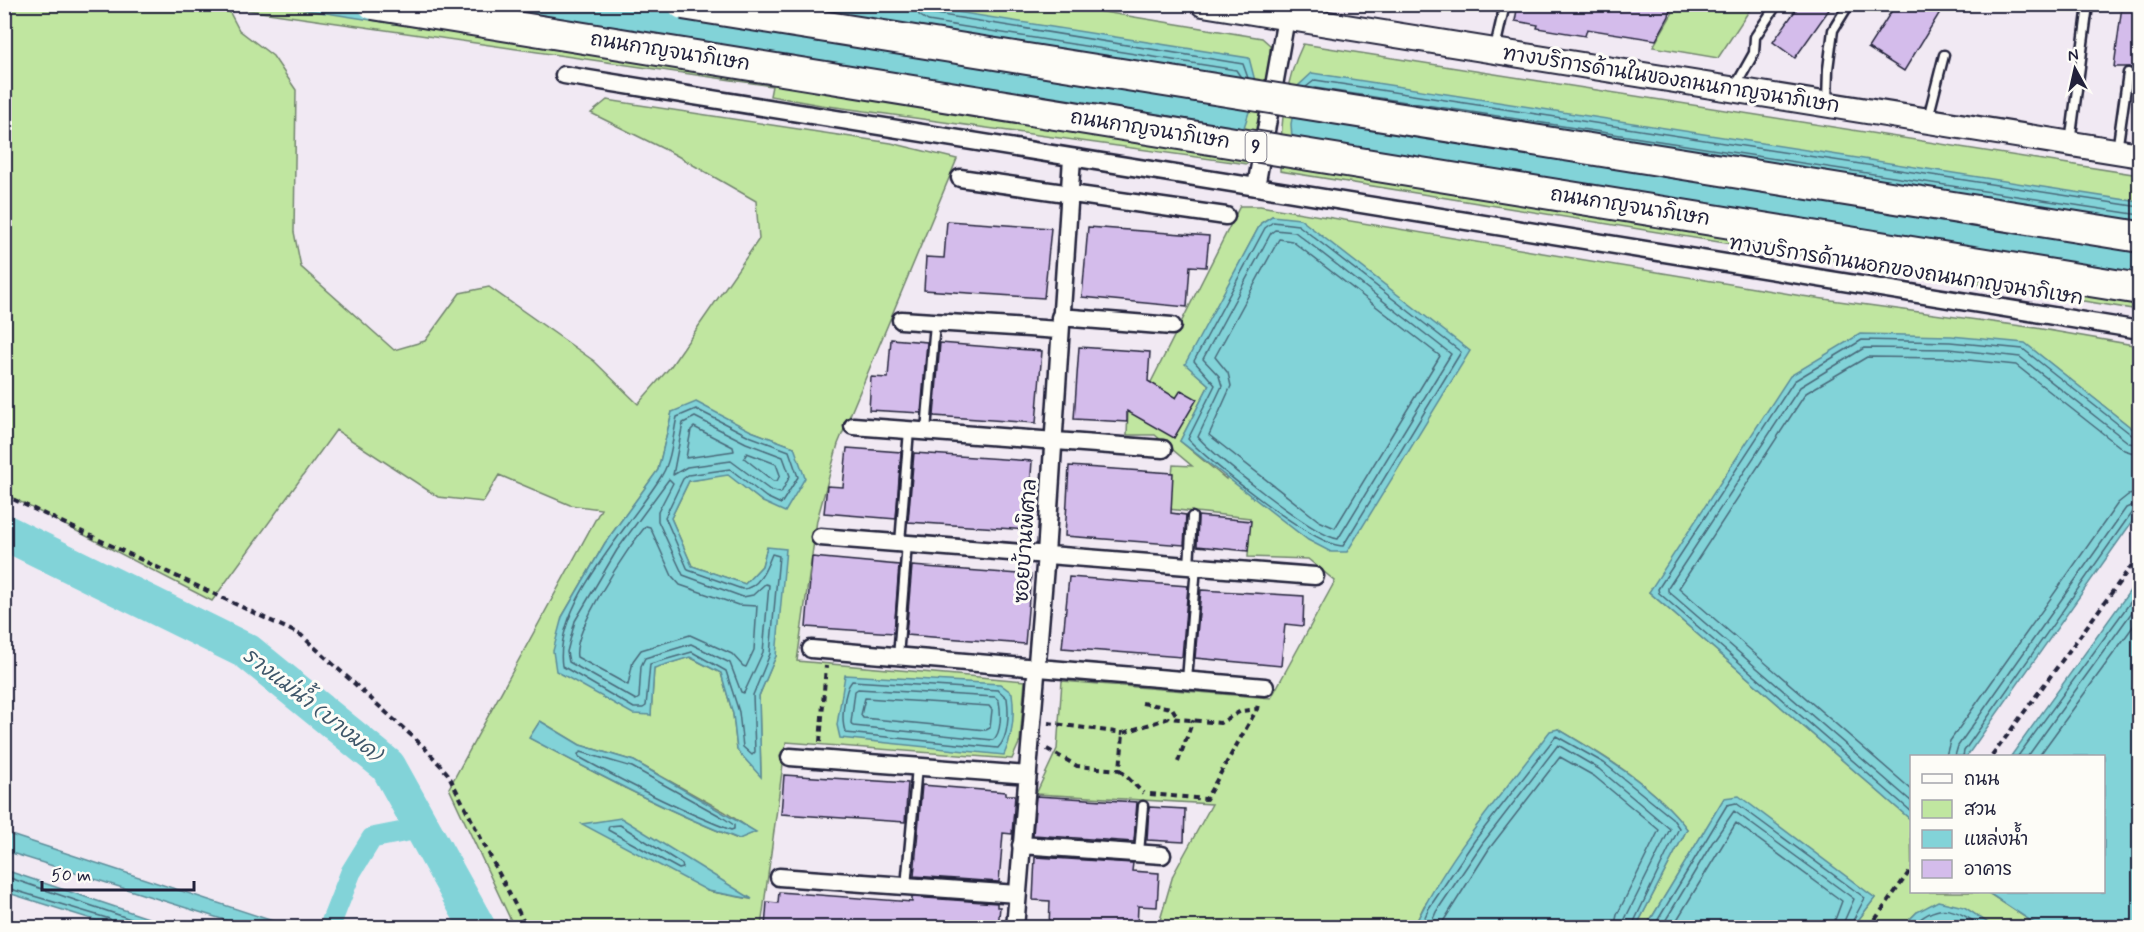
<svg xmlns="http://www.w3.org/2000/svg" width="2144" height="932" viewBox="0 0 2144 932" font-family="Mynerve,'Playpen Sans Thai',sans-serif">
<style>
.green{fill:#c0e6a0;stroke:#71846e;stroke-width:1.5;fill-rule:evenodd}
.water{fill:#82d3d8;stroke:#5c8c99;stroke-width:1.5}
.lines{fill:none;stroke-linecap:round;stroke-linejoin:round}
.shore{stroke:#48697a;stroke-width:1.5}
.canal{stroke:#82d3d8;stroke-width:21}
.river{stroke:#82d3d8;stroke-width:36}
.building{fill:#d4bceb;stroke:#22223b;stroke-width:1.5}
.service-casing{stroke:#22223b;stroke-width:13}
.minor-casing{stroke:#22223b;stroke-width:21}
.secondary-casing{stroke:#22223b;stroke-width:28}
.path{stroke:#22223b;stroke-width:4;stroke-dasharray:6 4.5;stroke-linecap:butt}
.service{stroke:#fdfcf7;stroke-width:8}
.minor{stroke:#fdfcf7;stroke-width:16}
.secondary{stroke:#fdfcf7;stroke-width:24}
.motorway-bridge-casing{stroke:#22223b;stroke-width:34;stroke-linecap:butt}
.motorway-bridge{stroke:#fdfcf7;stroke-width:30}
.labels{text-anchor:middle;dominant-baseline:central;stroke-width:6;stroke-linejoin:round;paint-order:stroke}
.shield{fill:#fdfcf7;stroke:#646373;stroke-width:1.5}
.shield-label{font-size:18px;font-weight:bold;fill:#22223b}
.street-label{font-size:20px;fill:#22223b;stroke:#fdfcf7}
.water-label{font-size:21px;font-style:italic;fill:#3f576a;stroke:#fdfcf7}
</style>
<rect width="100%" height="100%" fill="#f1e9f3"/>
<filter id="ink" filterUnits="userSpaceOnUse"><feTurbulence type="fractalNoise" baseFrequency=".0167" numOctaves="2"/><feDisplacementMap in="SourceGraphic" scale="12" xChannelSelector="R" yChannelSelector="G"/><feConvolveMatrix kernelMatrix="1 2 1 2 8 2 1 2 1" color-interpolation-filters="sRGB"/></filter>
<g filter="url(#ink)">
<path class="green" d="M4 5H1061L1262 38 1270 45V72L1247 164 821 105 770 96 772 86 227 7 239 30 273 56 296 90 294 232 301 267 394 350 425 341 460 293 489 287 594 361 638 404 671 366 759 239 756 201 674 154 591 113 607 100 891 143 957 159 838 444 817 520 797 661 1025 681 1020 741 1012 759 786 742 761 927H514L449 788 601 509 570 505 499 475 483 502 438 497 336 430 212 601 5 494ZM672 412 751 431 794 447 763 502 728 474 689 481 671 518 692 566 745 584 762 566 767 547 776 656 759 696 761 776 737 750 733 714 721 673 689 657 654 668 651 715 562 617 605 543 658 470ZM540 721 580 745 634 761 725 812 755 832 738 839C666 811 598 775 530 738ZM691 863 749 898 750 899 707 891Z
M1677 5V4L1753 5 1718 58 1653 47Z
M1303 44 2139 175V310L1280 171C1281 126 1283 85 1303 44Z
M1240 206H1260L1802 296 2036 328 2139 346V434L2033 350 1649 592 1911 820 1912 892H1987L2040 927H1994L1964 907 1917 912 1902 927H1853L1875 898 1724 799 1646 927H1636L1687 829C1655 786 1603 755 1558 729L1424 906 1414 927H1158L1173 875 1212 804 1036 794 1057 749 1062 681 1271 698 1335 581 1308 559 1248 557 1250 518 1168 509 1173 465 1192 466 1155 435H1127L1129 385 1149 386ZM1272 216 1226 479 1180 441 1209 385 1186 364 1261 223Z"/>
<path class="water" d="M275 5H912L1249 58 1255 81 1249 112 1235 155Z
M1312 73 2139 202V299L1294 165 1291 124 1298 86Z
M1272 216 1300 219 1470 351 1347 552H1331L1308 540 1180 441 1209 385 1185 364 1261 223Z
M1860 334 1951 336 2025 343 2139 434V512L1967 756H1912L1911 820 1649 592 1790 376Z
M696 402 751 431 794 447 805 478 785 512 763 502 728 475 689 481 671 518 692 566 745 584 762 566 767 547 786 549 776 656 759 696 761 777 737 750 733 714 721 673 690 657 654 668 651 715 633 714 556 671 553 651 562 617 605 543 658 470 672 412Z
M2139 578V927H2040L1987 892H2104V756H2011Z
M845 675 1000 684 1012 693C1015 715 1013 735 1004 755L840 738 837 725Z
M540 721 580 745 634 761 756 832 739 839C666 811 598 774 529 738Z
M1558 729C1603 756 1655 786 1687 829L1636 927H1414C1447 856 1503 793 1550 731Z
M1739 796 1875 898 1853 927H1646L1724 798Z
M621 818 752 899 708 891 582 824Z
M4 833H5L291 927H247L5 851Z
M4 870H5L175 927H117L5 892Z
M1938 901 1964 907 1994 927H1902L1917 912Z"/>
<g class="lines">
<path class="shore" d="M916 4 919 15 928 21 1236 70 1240 76
M924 4 925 10 930 13 1243 64 1248 78
M1306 87 1315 80 2140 207
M1315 88 2140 215
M1273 222 1298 225 1461 352 1343 546C1314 546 1210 463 1188 439L1215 385 1194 361 1265 228Z
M1275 230 1295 232 1451 354 1338 539C1314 536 1216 458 1198 437L1222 386 1219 376 1203 359 1271 233Z
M1279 239 1292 241 1440 356 1335 528 1319 521 1209 435 1231 386 1228 373 1215 357Z
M696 409 749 436 789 451 798 477 781 504 766 497 730 469 688 475 683 479 665 517 688 570 742 589C759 589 767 567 772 554L779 556 770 654 753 695 755 752 752 755 743 747 739 712 726 671 692 652 650 664 646 706 643 708H634L562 666C553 604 632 525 662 475 672 459 673 434 677 417Z
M695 417 746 443 783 457 790 476 781 493 770 490 731 461 687 467 673 475 683 423Z
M694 427 733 447 734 451 686 458 691 430Z
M747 453 776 464 780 475 777 481H773L744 458Z
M669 479 673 483 658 512V521L683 575 743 597 753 595 765 584 769 585 763 652 744 693 741 692 730 663 691 644 645 658 641 666 639 698 636 700 569 662 567 652 575 621 617 550Z
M646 526 650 527 672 576 680 585 738 605 757 606 754 650 746 667 743 666 732 654 690 635 641 650 633 661 628 685 577 657C572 631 628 547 646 526Z
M852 681 998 690 1007 698C1009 713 1009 737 998 748L846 733C840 722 844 690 852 681Z
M858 689 995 697 999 701C1001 712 1002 733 993 740L853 726 851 723 855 691Z
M865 698 989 706 992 710 990 728 986 730 863 718 861 715Z
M581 752 632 767 722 817 734 825V829L731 830C678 810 628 784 579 757L578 754Z
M1946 756 1950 741 2118 503 2128 495 2140 493
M1955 756 1958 746 2126 508 2140 502
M1963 756 1964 751 2132 512 2140 509
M2018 756 2140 589
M2028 756 2140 601
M2039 756 2140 617
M1912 790 1679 588 1806 393 1867 357 1949 358 2016 365 2124 450 2140 455
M1912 802 1668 591V588L1800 387 1864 348 1950 349 2020 357 2129 443 2140 445
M1912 812 1659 593 1658 589 1794 381 1862 340 1950 342 2023 349 2133 436 2140 438
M620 825 682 864 683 868 679 869 608 830 609 826Z
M4 876 157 928
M4 887 110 919 115 928
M1420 928 1429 908 1475 840 1556 736 1604 763 1672 818 1679 828 1631 928
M1429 928 1436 912 1482 844 1558 745 1599 769 1670 829 1625 919 1623 928
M1439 928 1489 849 1560 757 1594 776 1659 830 1617 915 1614 928
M1653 928 1727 805 1736 803 1865 898 1849 928
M1661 928 1712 843 1734 811 1854 899 1841 928
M1672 928 1736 823 1842 901 1832 928
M1910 928C1938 900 1954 907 1983 928"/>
<path class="canal" d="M329 928 351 872 372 838 423 828"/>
<path class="river" d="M4 532 248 652 388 766 478 928"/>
</g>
<path class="building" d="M1518 4H1671L1669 16 1656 40 1587 29 1585 36 1537 28 1538 25 1515 21Z
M1800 4H1833L1795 58 1773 42Z
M1896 4H1945L1904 71 1868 48Z
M2122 6 2139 8V71L2129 67H2114Z
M947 221 1051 228 1044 298 924 290 926 257 944 258Z
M1088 227 1209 236 1206 267 1190 266 1187 307 1082 297Z
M891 339 927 342 921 413 869 410 871 377 888 378Z
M940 343 1042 351 1036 423 934 416Z
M1079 347 1150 352 1148 381 1176 398 1181 390 1197 399 1174 438 1127 411V422L1074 419Z
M847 448 901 452 896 519 824 513 827 486 843 487Z
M914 453 1032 461 1027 530 908 522Z
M1069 466 1173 473 1171 513 1186 515 1184 545 1065 536Z
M1198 516 1251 521 1248 551 1197 546Z
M812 557 899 565 894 633 806 627Z
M912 566 1031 575 1025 644 906 635Z
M1069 577 1188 586 1182 657 1062 648Z
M1201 590 1304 596 1303 626 1285 624 1281 666 1195 658Z
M784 775 908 783 905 822 781 814Z
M922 785 1006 792V795H1015L1012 834 1003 833 999 882 914 876Z
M1036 796 1137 802 1134 842 1033 835Z
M1149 807 1185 809 1184 842 1147 840Z
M1035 857 1133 863 1132 871 1159 873 1157 907 1138 906 1137 927H1049L1050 901 1033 900Z
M779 892 912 902V897L997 903V907H1000L998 927H765L767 902 778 903Z"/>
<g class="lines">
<g class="service-casing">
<path id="service" d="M1495 48 1505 4
M1735 87 1754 53 1755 37 1777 4
M1827 102 1828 69 1833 30 1849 4
M1928 118 1944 55
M2070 143 2087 13
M2117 151 2128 73
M926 431 935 323
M900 543 909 430
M1189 566 1192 517
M898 657 907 543
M1187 680 1196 566
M1139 853 1143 806
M906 886 917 767"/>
</g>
<g class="minor-casing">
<path id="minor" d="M564 75 2140 330
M960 178 1226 216
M1256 187 1286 18
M1060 317 1172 326
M901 320 1059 330
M853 426 1163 449
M820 537 1315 576
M811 649 1265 687
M790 757 1028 775
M1021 845 1162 855
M779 877 1017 894
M1015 928 1046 554 1072 158"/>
</g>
<g class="secondary-casing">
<path id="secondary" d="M1203 4 2140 155"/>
</g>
<path class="path" d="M4 495 301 635 424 747 448 774 527 928
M1142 703 1172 708 1178 718
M1048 723 1123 733
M820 742 826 666
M1047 749 1077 766 1120 770 1123 733 1169 718 1220 723 1241 711 1257 709 1258 704
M1992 756 2140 554
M1178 762 1193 720
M1120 770 1143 793
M1150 794 1206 799 1257 709
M1869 928 1912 868"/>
<use href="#service" class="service"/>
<use href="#minor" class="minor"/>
<use href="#secondary" class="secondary"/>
<g class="motorway-bridge-casing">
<path id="motorway-bridge" d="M373 4 2140 289
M683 4 2140 237"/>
</g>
<use href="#motorway-bridge" class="motorway-bridge"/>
</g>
</g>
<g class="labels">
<rect class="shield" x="1245.5" y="132" width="21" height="30" rx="4.5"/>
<g class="shield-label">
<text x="1256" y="147">9</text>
</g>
<g class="street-label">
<text transform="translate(670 52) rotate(9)">ถนนกาญจนาภิเษก</text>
<text transform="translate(1671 80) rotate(9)">ทางบริการด้านในของถนนกาญจนาภิเษก</text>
<text transform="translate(1150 130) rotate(9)">ถนนกาญจนาภิเษก</text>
<text transform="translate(1630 207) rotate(9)">ถนนกาญจนาภิเษก</text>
<text transform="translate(1906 271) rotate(9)">ทางบริการด้านนอกของถนนกาญจนาภิเษก</text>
<text transform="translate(1026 541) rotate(-86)">ซอยบ้านพิศาล</text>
</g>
<g class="water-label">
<text transform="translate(312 705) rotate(38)">รางแม่น้ำ (บางมด)</text>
</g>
</g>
<rect width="2144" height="932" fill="none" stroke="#fdfcf7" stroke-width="24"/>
<rect x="12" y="12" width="2120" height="908" fill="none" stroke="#22223b" stroke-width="2" filter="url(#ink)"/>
<rect x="1910" y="755" width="195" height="138" fill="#fdfcf7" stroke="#a5a5ac" stroke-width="1.5"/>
<rect x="1922" y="774" width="30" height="9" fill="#fdfcf7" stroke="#a5a5ac" stroke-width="1.5"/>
<text x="1964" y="785" font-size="18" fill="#22223b">ถนน</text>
<rect x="1922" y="800" width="30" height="18" fill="#c0e6a0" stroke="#a5a5ac" stroke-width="1.5"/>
<text x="1964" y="815" font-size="18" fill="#22223b">สวน</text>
<rect x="1922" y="830" width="30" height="18" fill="#82d3d8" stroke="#a5a5ac" stroke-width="1.5"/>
<text x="1964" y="845" font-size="18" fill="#22223b">แหล่งน้ำ</text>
<rect x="1922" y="860" width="30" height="18" fill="#d4bceb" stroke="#a5a5ac" stroke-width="1.5"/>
<text x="1964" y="875" font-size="18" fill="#22223b">อาคาร</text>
<g transform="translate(2075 69) rotate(352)" stroke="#fdfcf7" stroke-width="4.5" paint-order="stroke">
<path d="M0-4.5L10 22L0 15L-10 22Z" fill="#22223b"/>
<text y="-9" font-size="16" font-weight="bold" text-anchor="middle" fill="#22223b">N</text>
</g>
<path d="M42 881v9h152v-9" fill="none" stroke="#22223b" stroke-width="3"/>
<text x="51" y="881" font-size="18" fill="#22223b" stroke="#fdfcf7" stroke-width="4.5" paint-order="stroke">50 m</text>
</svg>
